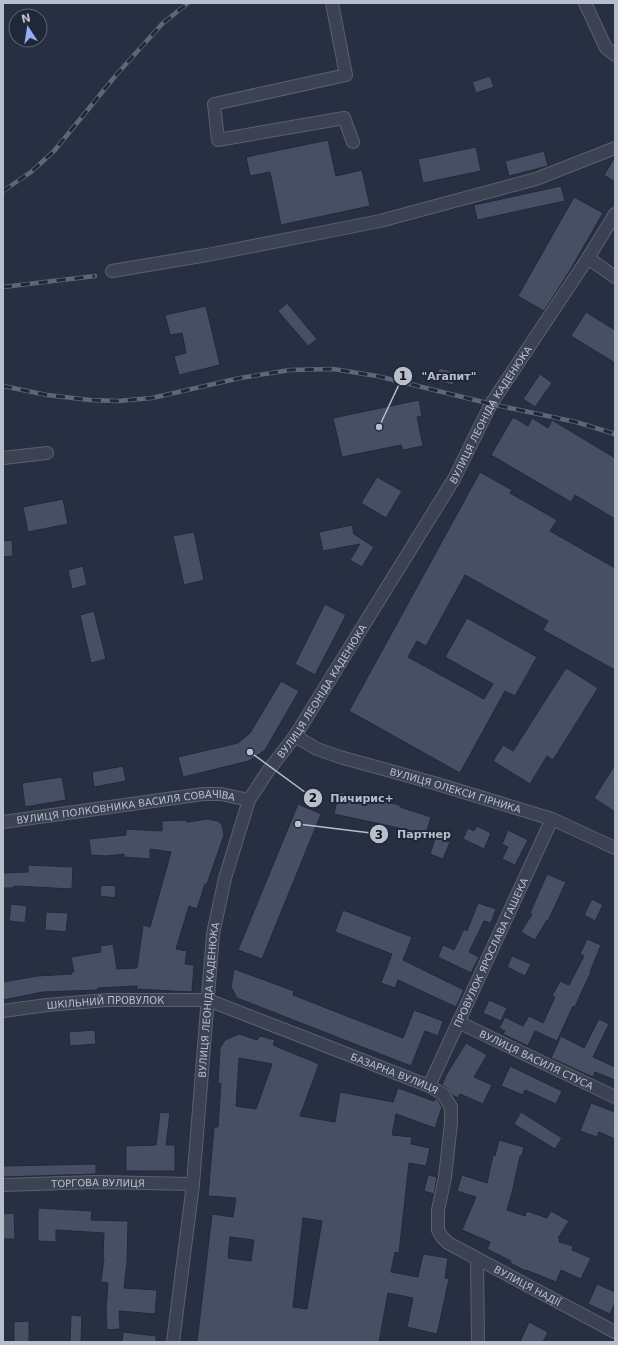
<svg xmlns="http://www.w3.org/2000/svg" width="618" height="1345" viewBox="0 0 618 1345" font-family="'DejaVu Sans',sans-serif">
<style>
.building{fill:#464f64;stroke:#22293a;fill-rule:evenodd}
.lines{fill:none;stroke-linecap:round;stroke-linejoin:round}
.minor-casing{stroke:#5a6070;stroke-width:14}
.minor{stroke:#3c4252;stroke-width:12}
.rail-casing{stroke:#5e6679;stroke-width:4.5}
.rail{stroke:#202738;stroke-width:3;stroke-dasharray:9;stroke-linecap:butt}
.labels{text-anchor:middle;dominant-baseline:central;stroke-width:4;stroke-linejoin:round;paint-order:stroke}
.street-label{font-size:10px;fill:#b9becc;stroke:#202738}
.leader{fill:none;stroke:#b9becc;stroke-width:1.5}
.callout-dot{fill:#b9becc;stroke:#202738;stroke-width:1.5}
.mark-label{font-size:12px;text-anchor:middle;font-weight:bold;fill:#111}
.callout-label{font-size:11px;text-anchor:middle;font-weight:bold;fill:#b9becc;stroke:#202738;stroke-width:4;stroke-linejoin:round;paint-order:stroke}
</style>
<rect width="100%" height="100%" fill="#273043"/>
<path class="building" d="M490 76 494 87 476 93 472 82Z
M328 140 336 176 362 170 370 206 281 225 270 172 250 176 246 157Z
M476 147 481 171 423 183 418 159Z
M544 151 548 166 509 176 505 161Z
M615 157V182L604 175Z
M561 186 565 201 477 220 474 205Z
M574 197 603 213 569 272 544 311 518 296Z
M287 303 317 339 308 346 278 311Z
M206 306 220 365 179 375 174 356 186 353 182 333 170 335 165 315Z
M586 312 615 330V363L571 336Z
M439 368 456 372 453 385 436 381Z
M540 374 552 383 535 407 523 399Z
M419 400 422 416 417 417 423 446 403 450 401 445 342 457 333 418Z
M513 417 528 426 532 418 548 428 552 420 615 458V519L575 495 571 502 491 455Z
M480 472 512 490 510 493 557 520 550 531 615 568V670L543 630 548 621 465 575 426 646 417 641 408 657 484 699 493 684 445 657 467 618 537 657 515 696 505 691 460 773 349 711Z
M377 477 402 491 386 518 361 503Z
M63 499 68 524 28 532 23 507Z
M352 525 354 534 374 547 362 567 350 560 360 544 323 551 319 532Z
M194 532 204 580 184 585 173 536Z
M12 540 13 556 3 557V541Z
M83 566 87 585 72 589 68 570Z
M325 604 346 615 315 675 295 664Z
M94 611 106 659 91 663 80 615Z
M566 668 598 688 553 760 547 756 530 784 493 761 503 745 513 751Z
M281 681 299 691 265 750 249 761 183 777 178 757 238 743 250 733Z
M615 765V812L594 798Z
M123 766 126 781 94 787 92 772Z
M62 777 66 800 25 807 22 783Z
M339 792 400 805V807L431 817 425 838 407 832 408 830 334 814Z
M298 804 321 814 262 959 238 950Z
M208 819 218 821 222 825 224 835 207 884H205L197 909 189 906 176 949 187 951 185 964 194 965 192 992 136 989 137 986 98 988V990L43 992 3 1000V982L37 976 72 974 71 972H74L71 957 101 952 100 946 113 944 117 969 137 968 143 925 150 927 171 852 150 849V859L124 857V854L106 856 91 855 89 839 126 835V829L162 831V821L186 820 187 822Z
M477 826 491 833 484 849 463 839 468 828 474 831Z
M508 830 528 840 515 865 502 859 508 847 502 844Z
M436 836 450 842 443 859 430 854Z
M28 865 73 867 72 889 14 886V888H3V873L28 872Z
M547 874 566 882 548 921 547 920 535 940 521 932 532 914 530 913Z
M101 885 116 886 115 898 100 896Z
M592 899 603 905 595 921 584 915Z
M478 903 496 909 491 923 484 921 469 952 479 957 471 973 438 957 443 945 454 950 464 929 467 931Z
M11 904 27 906 25 923 9 921Z
M343 910 412 937 403 960 464 990 456 1007 398 980 395 988 381 983 392 954 335 932Z
M46 912 68 913 66 932 45 930Z
M587 939 601 945 590 972H591L582 991 575 1007 573 1006 557 1041 535 1031 528 1046 503 1034 505 1031 499 1028 505 1017 523 1026 529 1016 543 1023 555 997 552 996 560 981 569 985 584 956 580 954Z
M512 956 531 964 525 976 507 967Z
M234 969 294 991 293 995 403 1038 414 1010 443 1021 438 1036 425 1031 411 1066 237 998 231 987Z
M489 1000 507 1008 501 1021 483 1013Z
M599 1019 609 1024 593 1057 615 1067V1080L595 1072 593 1077 551 1058 561 1036 584 1048Z
M95 1030 96 1044 70 1046 69 1032Z
M239 1034 257 1040 260 1036 275 1040 273 1045 319 1064 300 1116 335 1122 340 1092 393 1102 398 1088 434 1101 436 1098 438 1100 442 1107 435 1128 396 1114 392 1135 412 1137 411 1144 430 1148 426 1166 409 1163 399 1253 395 1252 391 1272 418 1277 423 1254 448 1258 445 1278 449 1279 437 1334 407 1327 413 1298 388 1293 379 1342H197L212 1214 233 1217 236 1198 208 1196 214 1127H218L221 1083 218 1084 220 1048 225 1040ZM239 1058 272 1064 256 1109 236 1106ZM303 1218 322 1221 307 1309 293 1307ZM230 1237 254 1240 251 1261 228 1258Z
M466 1043 487 1055 474 1077 492 1085 483 1104 460 1094 458 1098 452 1095 447 1088 442 1085 446 1075Z
M510 1066 562 1091 556 1104 525 1090 523 1095 501 1086Z
M591 1103 615 1112V1139L599 1132 597 1137 580 1131Z
M160 1112 170 1113 166 1145H175V1171H126V1146L156 1145Z
M521 1112 562 1138 555 1149 514 1124Z
M499 1140 524 1147 522 1156H520L512 1193 507 1210 525 1216 527 1211 547 1218 551 1211 569 1221 558 1238 560 1239 559 1242 573 1246 572 1250 591 1258 581 1279 561 1270 556 1282 526 1270V1271L510 1263 511 1261 487 1249 490 1242 462 1230 476 1197 457 1191 462 1175 487 1183 493 1155 495 1156Z
M96 1164V1174L3 1177V1166Z
M428 1175 437 1177 434 1194 424 1191Z
M38 1208 92 1211 91 1220 128 1221 127 1262 124 1288 157 1290 155 1314 119 1311 120 1329 107 1330 106 1311 108 1283 101 1282 104 1258H103L104 1233 56 1230V1242L38 1241Z
M14 1213 15 1239H3V1214Z
M597 1284 615 1292V1303L610 1314 588 1304Z
M71 1315 82 1316 81 1342H70Z
M29 1321V1342H14V1322Z
M529 1322 548 1332 543 1342H520Z
M123 1332 156 1336V1342H122Z"/>
<g class="lines">
<g class="minor-casing">
<g id="minor">
<path d="M332 3 346 75 214 104 218 140 344 118 353 142"/>
<path d="M585 3 606 48 615 55"/>
<path d="M588 258 615 277"/>
<path d="M112 271 207 255 380 221 536 179 615 148"/>
<path d="M3 458 47 453"/>
<path id="s1" d="M295 736 317 749 340 757 434 783 552 819 615 848"/>
<path id="s2" d="M3 822 203 794H221L249 800"/>
<path id="s3" d="M3 1011 47 1005 107 1000H208L429 1086 443 1094 451 1107V1123L445 1177 438 1210V1230L442 1237 448 1243 615 1332"/>
<path id="s4" d="M458 1022 615 1097"/>
<path id="s5" d="M429 1086 552 819"/>
<path id="s6" d="M3 1185 95 1182 193 1184"/>
<path d="M477 1259 478 1342"/>
<path id="s7" d="M173 1342 193 1184 213 934 225 878 249 800 268 771 295 736 454 479 491 404 588 258 615 214"/>
</g>
</g>
<use href="#minor" class="minor"/>
<g class="rail-casing">
<path id="rail" d="M3 191 31 172 54 151 117 74 162 24 188 3
M3 287 95 276
M3 386 47 395 90 400 118 401 152 398 240 378 290 370 333 369 377 376 491 404 576 422 615 434"/>
</g>
<use href="#rail" class="rail"/>
</g>
<g class="labels">
<g class="street-label">
<text stroke="none"><textPath href="#s7" startOffset="1004">ВУЛИЦЯ ЛЕОНІДА КАДЕНЮКА</textPath></text>
<text stroke="none"><textPath href="#s7" startOffset="680">ВУЛИЦЯ ЛЕОНІДА КАДЕНЮКА</textPath></text>
<text stroke="none"><textPath href="#s1" startOffset="170">ВУЛИЦЯ ОЛЕКСИ ГІРНИКА</textPath></text>
<text stroke="none"><textPath href="#s2" startOffset="124">ВУЛИЦЯ ПОЛКОВНИКА ВАСИЛЯ СОВАЧІВА</textPath></text>
<text stroke="none"><textPath href="#s5" startOffset="147">ПРОВУЛОК ЯРОСЛАВА ГАШЕКА</textPath></text>
<text stroke="none"><textPath href="#s7" startOffset="344">ВУЛИЦЯ ЛЕОНІДА КАДЕНЮКА</textPath></text>
<text stroke="none"><textPath href="#s3" startOffset="103">ШКІЛЬНИЙ ПРОВУЛОК</textPath></text>
<text stroke="none"><textPath href="#s4" startOffset="87">ВУЛИЦЯ ВАСИЛЯ СТУСА</textPath></text>
<text stroke="none"><textPath href="#s3" startOffset="406">БАЗАРНА ВУЛИЦЯ</textPath></text>
<text stroke="none"><textPath href="#s6" startOffset="95">ТОРГОВА ВУЛИЦЯ</textPath></text>
<text stroke="none"><textPath href="#s3" startOffset="705">ВУЛИЦЯ НАДІЇ</textPath></text>
</g>
</g>
<path class="leader" d="M379 427L403 376M250 752L313 798M298 824L379 834"/>
<g class="callout-dot">
<circle cx="379" cy="427" r="4"/>
<circle cx="250" cy="752" r="4"/>
<circle cx="298" cy="824" r="4"/>
<circle cx="403" cy="376" r="10"/>
<circle cx="313" cy="798" r="10"/>
<circle cx="379" cy="834" r="10"/>
</g>
<g class="mark-label">
<text x="403" y="380">1</text>
<text x="313" y="802">2</text>
<text x="379" y="839">3</text>
</g>
<g class="callout-label">
<text x="449" y="380">"Агапит"</text>
<text x="362" y="802">Пичирис+</text>
<text x="424" y="838">Партнер</text>
</g>
<rect width="618" height="1345" fill="none" stroke="#b9becc" stroke-width="8"/>
<g transform="translate(28 28) rotate(348)"><circle r="19" fill="#202738" stroke="#5d6373"/>
<path d="M0-3L7 15L0 10L-7 15Z" fill="#93aef7"/>
<text y="-6" font-size="11" font-weight="bold" text-anchor="middle" fill="#b9becc">N</text>
</g>
</svg>
